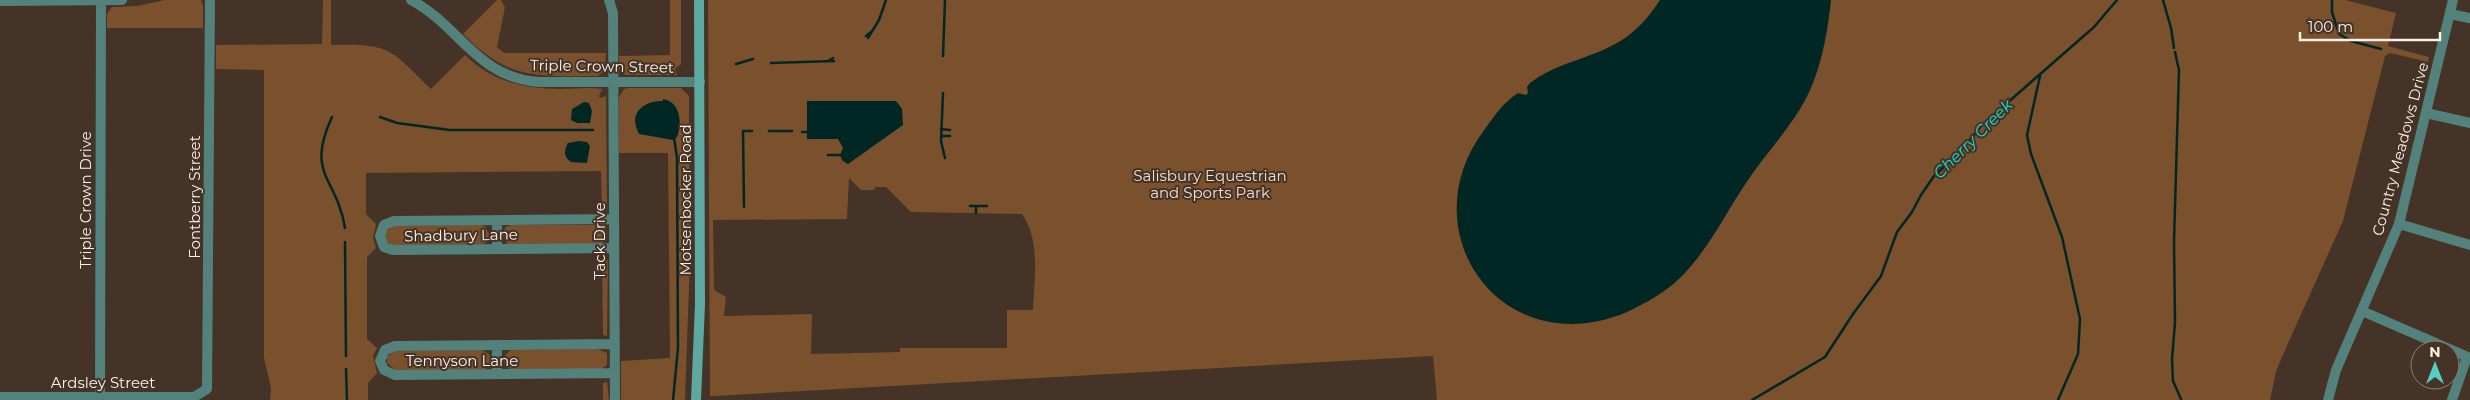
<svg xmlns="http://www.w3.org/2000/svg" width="2470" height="400" viewBox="0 0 2470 400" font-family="Montserrat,sans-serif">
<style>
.green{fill:#7a502d;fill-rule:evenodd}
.water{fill:#002724}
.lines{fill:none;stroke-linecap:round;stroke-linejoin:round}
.stream{stroke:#002724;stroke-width:2.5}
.minor{stroke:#53817b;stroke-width:10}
.secondary{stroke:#5da9a1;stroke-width:10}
.labels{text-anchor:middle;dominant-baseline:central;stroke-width:4;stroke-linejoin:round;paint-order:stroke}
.street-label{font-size:15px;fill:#fcf0e8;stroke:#443326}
.park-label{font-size:15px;fill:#f3dfd1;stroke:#443326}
.water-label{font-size:16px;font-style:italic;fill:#0ee2d4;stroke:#443326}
</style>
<rect width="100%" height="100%" fill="#443326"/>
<path class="green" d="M165 0H201L203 5V28H107V14L112 7 137 6Z
M323 0H331V45C391 44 389 48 431 89L465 55C492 82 525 89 562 89 575 89 589 87 602 89L599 96 600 98 606 96 607 209 605 211H602L601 171 366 173V214L376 224 373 238 376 248 367 257V339L377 348 373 356 377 373 368 383V400H270L271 388 264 358V70L216 69V45L322 44Z
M497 0H501L505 7 497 47 504 53H606L605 70 598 76C536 76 510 81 463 34Z
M670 0H681V64L675 69 677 75H625L619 70V56L670 55Z
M708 0H2345L2396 13 2388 46 2429 57 2428 62 2390 53 2385 56 2343 221 2281 359 2276 372 2270 400H1437L1433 356 714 396H710ZM849 178 861 190H874L875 187H886L911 212 1022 214C1041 241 1034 280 1033 310H1007V348H900V352L811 354 812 314 724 316 726 297 714 290 713 220 847 219Z
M628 88H681L689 96 690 258 685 400H621V361L670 358 668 153H619V97L624 89Z
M479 225 484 226 489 233 488 241 484 244 393 246 385 240V233L392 226Z
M511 225H598L604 228 607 233 605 241 598 245 507 244 502 233 506 227Z
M606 256 608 262 607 336 603 335 602 258Z
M597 349 607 353V365L601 369 513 370C504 367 502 362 506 354L511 350Z
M481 350 489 354 491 362 486 369 482 370 397 371 387 363V357L394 351Z
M607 382 609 400H603V383Z"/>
<path class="water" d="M1660 0H1831C1827 37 1820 77 1800 109 1784 135 1763 157 1746 183 1725 214 1708 250 1681 277 1666 292 1646 303 1627 312 1502 365 1407 231 1485 129 1495 115 1503 103 1518 93L1526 95 1528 93 1527 87 1530 83C1556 63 1589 59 1617 43 1635 33 1649 17 1660 0Z
M663 99C679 101 683 121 677 137L673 140 639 134C628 114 642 101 663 101Z
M807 101H896L902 109 903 125 848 164C840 160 839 156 843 148L838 139H807Z
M584 102 589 103 592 111 590 123H577L571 120 572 109Z
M579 141 587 142 590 146 587 163 571 162C563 156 564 151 568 143Z"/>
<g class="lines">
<path class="stream" d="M2163 0 2171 28 2174 48
M2332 0V12L2339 34 2351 41 2381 49
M866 36 871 32
M868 38 879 20 886 0
M2175 52 2179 70 2174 241 2175 323 2172 359 2173 381 2181 399
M943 56 945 0
M828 61 833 58
M771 63 834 61
M736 64 753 59
M2040 76 2027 135 2031 154 2062 237 2080 319 2078 354 2058 400
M943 93 941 141 945 158
M332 117C305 175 337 177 345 228
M380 117 397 123 450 130H593
M941 129 950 130
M769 131H792
M802 132H810
M941 136H950
M828 155H842
M970 206H987
M976 206V213
M744 207 743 131H752
M345 242 346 356
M346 369 347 400
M673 400 678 348 677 158 674 137
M1752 400 1825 357 1853 314 1881 276 1897 232 1912 212 1921 195 1934 176 1959 153 1982 125 2094 27 2117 0"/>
<path class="minor" d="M411 0C459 25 478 79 540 82H700
M609 0 613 13 615 400
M0 1 122 0
M2450 14 2469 18
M2426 113 2470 123
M614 219 394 221 384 225 380 236 384 247 393 250 614 248
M497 220V249
M2399 224 2470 245
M2362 311 2470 358
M615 344 395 346 385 350 380 361 384 370 395 375 615 373
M497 345V374
M0 397H194L207 389 210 0
M100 400 101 0
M2328 400 2336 370 2399 224 2453 0
M2452 400 2467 357"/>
<path class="secondary" d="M696 400 700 304 699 0"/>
</g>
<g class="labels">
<g class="street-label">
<text transform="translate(602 66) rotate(1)">Triple Crown Street</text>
<text transform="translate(2400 149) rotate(-75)">Country Meadows Drive</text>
<text transform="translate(194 197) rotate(-90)">Fontberry Street</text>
<text transform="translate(85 200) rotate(-90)">Triple Crown Drive</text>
<text transform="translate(685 200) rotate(-90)">Motsenbocker Road</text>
<text transform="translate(461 235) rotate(-1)">Shadbury Lane</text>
<text transform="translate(599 241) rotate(-90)">Tack Drive</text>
<text x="462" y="360">Tennyson Lane</text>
<text x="103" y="382">Ardsley Street</text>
</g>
<g class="park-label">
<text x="1210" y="175">Salisbury Equestrian<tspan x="1210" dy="17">and Sports Park</tspan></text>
</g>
<g class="water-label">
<text transform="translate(1973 139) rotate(-45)">Cherry Creek</text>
</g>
</g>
<g transform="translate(2435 365)"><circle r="24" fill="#443326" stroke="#8e7f74"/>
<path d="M0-4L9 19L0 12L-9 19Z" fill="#56cec2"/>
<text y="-8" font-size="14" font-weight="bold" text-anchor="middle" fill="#fcf0e8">N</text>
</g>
<path d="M2300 32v8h140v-8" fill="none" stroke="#fcf0e8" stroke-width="2.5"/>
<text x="2308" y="32" font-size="15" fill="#fcf0e8" stroke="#443326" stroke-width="4" paint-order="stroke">100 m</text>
</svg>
